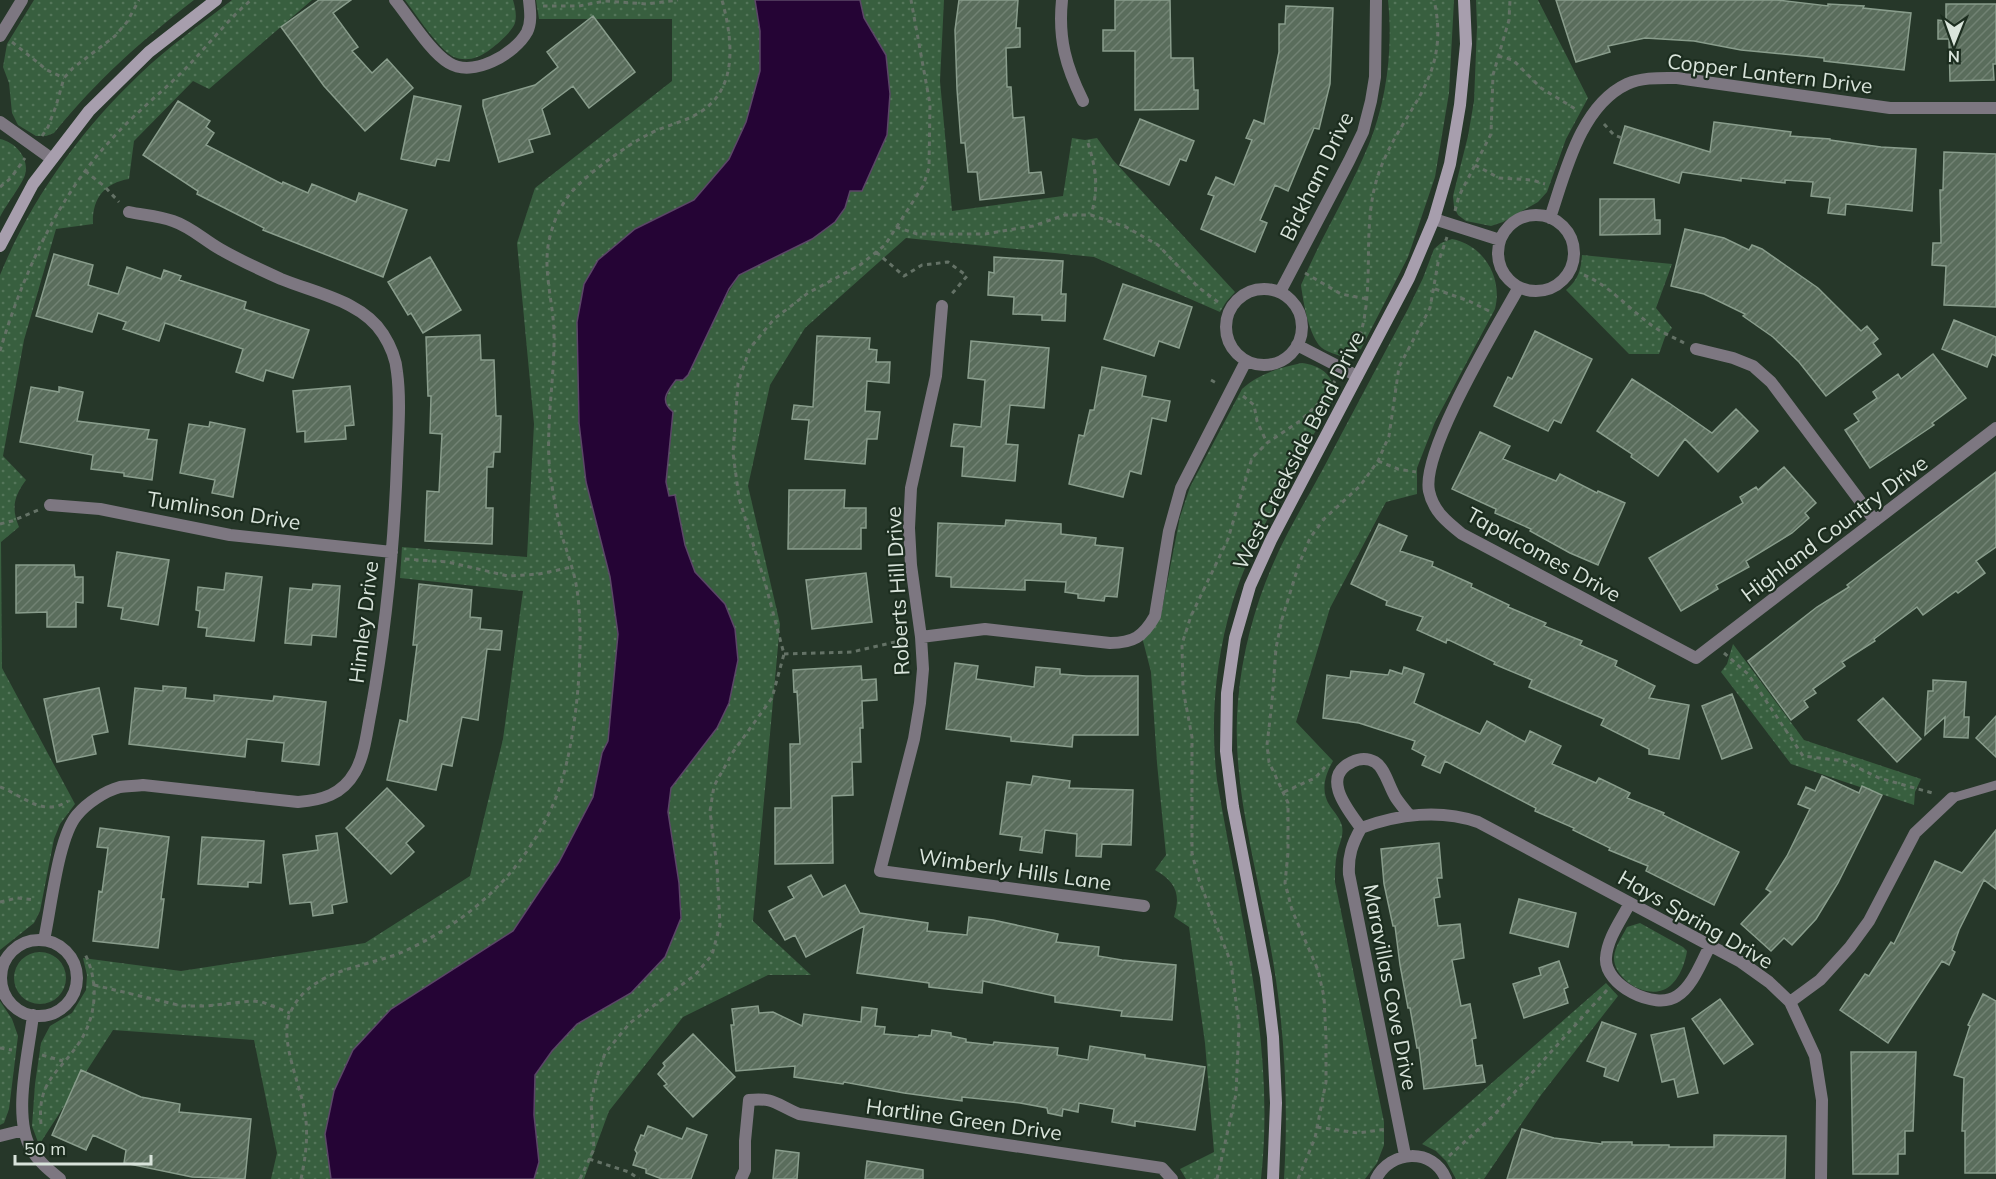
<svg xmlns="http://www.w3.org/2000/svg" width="1996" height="1179" viewBox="0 0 1996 1179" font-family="Mulish,sans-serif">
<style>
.grass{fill:url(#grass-dots)}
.water{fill:#250435;stroke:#5b4767;stroke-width:1.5}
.building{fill:url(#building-hatch);stroke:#899d8c;stroke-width:1.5}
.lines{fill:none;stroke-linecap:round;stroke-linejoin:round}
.path{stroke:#647266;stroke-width:3;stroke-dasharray:4.5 4.5;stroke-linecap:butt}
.lane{stroke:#7d7781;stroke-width:9}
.street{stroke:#7d7781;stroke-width:12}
.secondary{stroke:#a79ead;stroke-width:12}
.labels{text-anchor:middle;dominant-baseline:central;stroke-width:4.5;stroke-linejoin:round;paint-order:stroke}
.street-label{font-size:21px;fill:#d9e4db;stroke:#1c2d1f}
</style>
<defs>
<pattern id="grass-dots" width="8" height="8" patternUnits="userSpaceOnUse" patternTransform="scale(1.5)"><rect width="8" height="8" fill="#385f3f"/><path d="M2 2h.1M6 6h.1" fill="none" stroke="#54765a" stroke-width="1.8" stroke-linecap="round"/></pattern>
<pattern id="building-hatch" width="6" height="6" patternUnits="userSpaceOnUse" patternTransform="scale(1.5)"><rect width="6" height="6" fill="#5a6d5c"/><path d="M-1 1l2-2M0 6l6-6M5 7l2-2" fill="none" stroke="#718273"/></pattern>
</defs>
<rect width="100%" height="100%" fill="#263729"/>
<path class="grass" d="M34 0H194C140 42 98 79 54 133L46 136H36L18 125 12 113 9 83 3 67 7 44Z
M232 0H312L209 89 193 81 134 141 129 179C104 183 92 199 93 224L56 229 24 340 3 456 26 480C14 496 11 508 19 527L1 542 2 668 75 804 60 824 54 839 40 911 34 923 0 950V275C31 199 80 131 140 74 168 47 201 24 232 0Z
M405 0H513C515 7 517 15 515 23 512 33 487 54 477 57 470 60 461 60 454 57 440 51 415 13 405 0Z
M536 0H755L760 31V71L746 122 729 159 694 200 635 229 598 260 584 284 577 322 618 634 608 741 602 753 593 797 559 862 513 931 462 965 325 1134 331 1179H271L277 1153 254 1040 113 1030 39 1145 32 1126 35 1084 41 1043 50 1026 72 1013 86 990 87 975 83 958 181 971 365 943 470 876 503 739 523 591 400 578 402 547 527 557 534 424 517 243 535 188 672 81V19H539Z
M860 0H944L940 81 952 211 1063 196 1072 138 1085 140 1097 138 1113 160 1235 292 1226 302 1220 312 1094 257 906 238 805 328 770 385 748 486 780 624 753 921 811 975H768L683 1017 609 1111 584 1179H534L539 1162 534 1115 535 1075 552 1051 577 1024 631 993 681 918 679 883 668 812 671 788 717 728 729 703 738 660 735 629 725 604 695 572 685 545 675 496 669 497 666 482 673 413C663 404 665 400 670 389L739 275 812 239 835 222 845 208 849 191H862L887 135 886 55 864 18Z
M1388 0H1454L1449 93 1435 177 1408 257 1361 349 1344 357C1337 355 1327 352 1322 348 1309 337 1303 301 1301 285 1321 237 1349 193 1369 144 1387 100 1393 48 1388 0Z
M1476 0H1538L1588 98 1566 139 1547 192 1538 202 1503 222 1491 226 1466 221 1458 215 1454 207 1453 196 1468 136 1474 101 1477 27Z
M0 139C15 142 30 158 25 175 21 186 6 205 0 217Z
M1452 239C1484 245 1503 278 1495 309L1435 422 1424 450 1417 468V494L1386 502 1330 608 1296 722 1333 761C1325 775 1320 791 1330 806 1334 812 1340 818 1342 826 1344 836 1339 844 1337 853 1335 863 1335 872 1335 882L1384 1122V1145L1377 1163 1365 1179H1284C1289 1096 1284 1015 1268 933 1254 857 1231 779 1238 701 1242 654 1254 608 1273 564 1287 531 1307 499 1324 467 1352 414 1380 361 1408 309L1423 278 1434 249 1441 243Z
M1582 255 1672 264 1656 308 1672 328 1665 337 1659 354H1629L1566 290C1578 280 1581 270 1582 255Z
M1302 363C1325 366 1339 380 1331 403 1298 464 1252 538 1232 604 1215 661 1210 722 1217 780 1239 913 1276 1044 1261 1179H1186L1180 1169 1214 1152 1205 1043 1189 927 1174 917C1181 894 1176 882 1155 870L1166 855 1157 763 1151 672 1142 637 1152 630 1161 614 1180 517 1190 487 1242 389C1258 374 1281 367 1302 363Z
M1733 644 1804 740 1921 779 1915 792 1914 805 1791 764 1721 672 1727 664Z
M1640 923 1683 947 1687 951C1685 965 1677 985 1663 990 1644 998 1613 978 1614 957 1615 946 1622 937 1627 927Z
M14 978a26 26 0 1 1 52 0a26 26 0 1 1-52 0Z
M1606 983 1618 996 1541 1095 1484 1179H1456L1446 1161 1436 1151 1422 1144Z
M0 1001 12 1019 18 1036 9 1109 4 1123 0 1125Z"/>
<path class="water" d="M755 0H860L864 18 886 55 890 94 887 135 862 191H850L845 208 835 222 812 239 739 275 729 289 688 375 683 380H676C667 392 659 401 673 412L666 482 669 496 675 495 685 545 695 572 725 604 735 629 738 660 729 703 717 728 671 788 668 812 679 883 681 918 665 957 631 993 577 1024 552 1051 535 1075 534 1115 539 1162 534 1179H331L325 1134 334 1091 353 1050 391 1009 513 931 559 862 593 797 602 753 608 741 618 634 610 577 586 482 579 423 577 322 584 284 598 260 635 229 694 200 729 159 746 122 760 71V31Z"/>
<path class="building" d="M319 0H351L333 13 358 47 352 51 372 73 387 59 413 88 365 131 324 86 281 27Z
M959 0H1018L1016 28H1020V47L1006 48 1007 87H1011L1013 118 1024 117 1029 173 1041 172 1044 193 980 200 977 172H968L965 143H961L957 89 955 30Z
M1115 0H1170L1171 58H1193L1194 90H1198V109L1135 110V51H1103V30H1115Z
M1556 0H1777L1828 6V4L1864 6 1863 8 1911 13 1904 70 1824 61V58L1741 50 1694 41 1645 38 1608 46 1610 52 1576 62Z
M1946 4H1996V64H1993L1994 80 1950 81 1949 39H1938V20L1946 21Z
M1286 6 1333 8 1330 84 1319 129 1314 128 1288 191 1275 185 1260 220 1267 223 1255 252 1201 229 1214 196 1208 194 1216 177 1234 185 1252 140 1246 138 1254 120 1264 124 1279 52V24H1285Z
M593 16 635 72 589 108 573 86 542 109 550 134 529 140 533 152 499 162 483 106V100L535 85 558 67 547 52Z
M414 96 461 106 449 161 437 159 435 166 401 159Z
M178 101 210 121 206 127 214 133 206 145 282 184 283 182 308 193 312 184 356 202 359 193 407 210 383 277 263 230 264 228 197 194 198 191 143 155Z
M1140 119 1194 141 1186 161 1180 159 1169 185 1120 165Z
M1714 122 1791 132 1790 136 1830 139V140L1881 147 1916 149 1912 211 1846 204 1845 215 1828 213 1830 198 1811 196 1813 182 1785 180V183L1741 178V181L1682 172 1679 183 1614 163 1625 126 1710 152Z
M1944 152 1996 154V307L1944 305 1946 266 1932 265 1933 243H1941L1940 190H1943Z
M1600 199H1654L1655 220H1660V234L1600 235Z
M1685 229 1724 238 1749 250 1752 245 1762 249 1818 288 1861 331 1867 326 1878 339 1873 343 1881 354 1826 396 1799 362 1773 337 1743 316 1745 314 1704 294 1671 286Z
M54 254 93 265 88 285 118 294 127 267 161 279 164 270 181 276 179 280 246 302 244 309 309 330 293 378 266 370 263 381 236 372 243 349 165 323 159 341 123 329 126 322 98 313 92 332 36 316Z
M430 257 461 310 423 333 411 313 408 315 388 282Z
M994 257 1063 261 1061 294H1066L1065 321 1042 320V315L1013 314 1014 297 988 295 989 272 994 273Z
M1123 284 1192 307 1179 348 1159 341 1154 356 1104 339Z
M1954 320 1996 337V356L1992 354 1987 367 1942 349Z
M1535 331 1592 359 1561 423 1554 420 1548 431 1494 406 1508 377 1512 379Z
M480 335 481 360H494L496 416H501L500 452H494L493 467H487L486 508H493L492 544 425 541 427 491 439 492 442 434 430 433 431 396H428L426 337Z
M817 336 870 338 869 349 877 350 876 362H890L889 383 867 381 865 411 880 412 877 439H867L865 464 805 459 809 420 792 419 794 405 813 407Z
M971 341 1049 348 1044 408 1010 405 1006 444 1018 445 1015 481 962 476 964 447 951 446 954 424 981 427 985 380 968 378Z
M1933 354 1966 398 1932 423 1934 425 1870 468 1845 430 1859 421 1854 414 1877 398 1873 392 1898 374 1901 379Z
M1102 367 1146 376 1142 396 1170 401 1166 421 1152 418 1141 474 1130 471 1123 497 1069 484 1079 435 1084 436 1090 410H1094Z
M1632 379 1669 403 1712 433 1736 409 1758 431 1718 472 1685 439 1658 476 1631 457 1632 454 1597 431Z
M350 386 354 425 345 426 346 439 305 442V431L297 432 293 391Z
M31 387 59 392V387L83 392 77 421 149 430 147 439 157 440 152 480 124 476V473L91 469 93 455 20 442Z
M210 422 245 429 233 497 212 493 215 480 180 473 189 424 209 427Z
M1480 432 1510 446 1503 459 1556 481 1560 474 1597 493 1598 491 1625 503 1598 565 1570 553 1530 531 1531 529 1495 513 1496 509 1452 489Z
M1784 467 1816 503 1805 513 1809 518 1792 533 1746 561 1749 567 1716 585 1718 589 1681 611 1649 558 1743 503 1740 497 1756 487 1758 490Z
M1996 472V547L1976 561 1985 573 1958 593 1956 591 1923 615 1917 607 1874 639 1875 641 1842 662 1845 666 1813 689 1816 693 1804 701 1808 707 1791 720 1748 661 1817 607 1849 587 1847 585Z
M789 490H845L844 508H866V528H861V549H788Z
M1006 520 1061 524V534L1096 538 1095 545 1123 548 1117 597 1105 596 1104 601 1078 598V594L1065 592 1066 582 1025 580V590L951 587V577L936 576 938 523 1005 526Z
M1379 524 1407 536 1400 551 1433 562 1432 566 1472 584 1471 587 1509 605 1508 607 1546 623 1544 626 1582 641 1580 645 1617 661 1615 666 1655 686 1649 698 1689 705 1679 759 1649 754V749L1601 725 1604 719 1529 687 1532 680 1494 664 1495 662 1447 639 1446 643 1417 630 1423 617 1386 605 1387 601 1351 584Z
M117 552 169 560 158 625 121 619 123 608 108 606Z
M16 565H74L75 577H83V603L76 602V627H47V612L16 613Z
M226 573 262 577 254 641 206 636 207 628 198 627 200 611 196 610 198 587 224 590Z
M866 573 872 622 812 629 806 580Z
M313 584 340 586 336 637 312 635 311 645 285 643 290 588 312 590Z
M419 584 472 590 470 617 481 618 480 629 502 631 500 650 487 649 478 720 462 717 452 766 442 764 436 790 387 780 400 720 407 722 417 645H413Z
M955 663 978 666 976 679 1034 687 1036 667 1060 669V674L1086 676H1138V735H1073L1072 747 1011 741V737L946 729Z
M861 666 862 680 876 679 877 700 862 701 863 728H860L861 762H852L853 795 832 796 833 863 775 864V808H791L790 744H800L797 691 794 692 793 670Z
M1404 667 1424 674 1414 703 1480 734 1487 721 1525 742 1530 731 1561 746 1552 764 1596 783 1599 778 1630 793 1627 798 1664 813 1663 815 1739 852 1714 905 1646 871 1648 866 1609 850 1610 848 1573 830 1574 828 1535 811 1536 808 1445 761 1440 773 1422 765 1426 756 1412 749 1415 741 1359 723 1323 718 1327 675 1350 678 1351 671 1388 675 1390 670 1402 674Z
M1933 680 1966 682 1964 717H1969L1968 738 1944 737 1945 717 1925 735 1928 691H1933Z
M163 686 186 688 185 698 214 701V695L273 701 274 696 326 702 319 765 282 761 284 743 247 739 245 757 129 744 135 688 163 691Z
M99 688 108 732 92 735 96 754 57 762 44 699Z
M1732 694 1752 748 1722 759 1702 706Z
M1883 698 1921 739 1897 762 1858 720Z
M1996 716V757L1976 738Z
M1033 776 1070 781 1069 788 1133 790 1131 845 1102 844 1101 857 1076 856 1077 834 1045 830 1042 853 1020 850 1022 837 1000 834 1007 782 1031 785Z
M1822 776 1859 793 1862 786 1882 795 1838 883 1816 919 1792 945 1784 938 1771 951 1741 924 1771 892 1766 889 1787 856 1810 809 1798 804 1806 787 1815 791Z
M387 788 424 826 406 843 414 852 391 874 346 828Z
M100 828 169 837 161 899H164L158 948 93 941 99 891 102 892 108 848 97 847Z
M1996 830V889L1984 880 1959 930 1952 950 1955 952 1949 965 1942 961 1888 1043 1840 1010 1865 974 1869 976 1891 942 1894 944 1935 861 1962 873Z
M337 833 347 902 332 905 333 913 313 916 311 902 290 904 283 855 318 850 316 836Z
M202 837 264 841 261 883 248 882V887L198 884Z
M1439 843 1442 878H1437L1440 897 1434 898 1438 926 1460 924 1464 958 1452 960 1461 1006 1470 1004 1476 1038 1472 1039 1476 1066 1482 1065 1485 1082 1424 1089 1419 1048H1417L1410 1008H1408L1400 965 1395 926H1393L1384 884 1381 849Z
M811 875 823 897 845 885 860 913 928 923 927 931 967 935 969 917 993 920 1058 934 1056 942 1099 947 1098 956 1122 960 1176 965 1172 1020 1121 1016 1122 1011 1055 1002V996L983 981 982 993 929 987V983L857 973 864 926 806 957 795 935 785 940 769 911 794 898 788 887Z
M1519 899 1576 913 1568 947 1510 933Z
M1559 961 1568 987 1564 989 1568 1003 1524 1018 1513 984 1541 975 1539 968Z
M1983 994 1996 1001V1173H1965V1131H1962L1964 1078 1954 1075 1970 1026 1968 1025Z
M1720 999 1753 1044 1724 1064 1692 1019Z
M758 1006 759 1013 773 1012 802 1026 804 1014 861 1022 862 1007 877 1009 875 1026 885 1027 884 1034 918 1037 919 1035 931 1036 932 1030 951 1033V1036L966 1039V1042L993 1045 994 1042 1058 1048 1057 1055 1088 1060 1090 1046 1145 1055V1058L1205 1067 1195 1130 1135 1121V1126L1112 1122 1114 1109 1079 1103 1078 1112 1063 1109 1062 1116 1048 1113 1047 1108 1020 1103 962 1097V1101L904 1093 844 1082 843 1084 794 1077 795 1066 736 1071 731 1025H734L732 1009Z
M1602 1022 1636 1034 1618 1081 1604 1076 1606 1068 1587 1061Z
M1684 1028 1698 1093 1678 1097 1674 1079 1662 1082 1651 1035Z
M693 1034 735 1077 693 1117 664 1086 667 1084 658 1074 665 1066 663 1063Z
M1851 1052H1916L1913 1131H1905V1154H1898V1174H1853Z
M81 1070 141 1097 180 1104 179 1112 251 1119 245 1179 192 1177 124 1163 126 1150 93 1135 86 1150 52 1135Z
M648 1126 682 1139 687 1128 707 1135 691 1179H662L646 1173V1169L633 1165 637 1153 635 1150 641 1135 644 1136Z
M1522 1129 1554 1138 1602 1144V1142H1632V1145H1669V1147H1714V1135L1786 1136 1785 1179H1507Z
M776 1150 799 1153 797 1179H773Z
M867 1161 923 1170V1179H865Z"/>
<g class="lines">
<path class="path" d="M543 6H579L605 1 647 4 678 0
M12 42 47 70 64 78
M1498 56 1513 60 1541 88 1577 110
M1604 124 1614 135 1622 138
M42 136 48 127 56 106 64 78 73 68 115 36 127 22 139 0
M1088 143C1096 169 1099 188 1091 215
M1475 165 1499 178 1532 180 1545 184
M85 171 104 186 119 202
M0 187 11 178 25 158
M1455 211 1459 196 1491 134 1493 75 1509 20 1510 0
M896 227 917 234H985L1033 226 1065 215H1091L1126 227 1158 245 1198 287 1218 302
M876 252 904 276 922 265 948 262 967 276 950 296
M1305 273 1341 294 1367 299
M1584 275C1610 286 1628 308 1650 324 1660 332 1673 337 1684 343
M1435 289 1469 301 1489 311
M1360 336C1375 286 1362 232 1376 182 1396 112 1453 84 1434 0
M0 351C22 277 56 200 109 142 130 118 155 98 178 76 204 51 224 23 251 0
M1211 380 1218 384
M1243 396 1254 405 1257 421 1267 443
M1378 461 1398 469 1416 472
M0 524 12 521 38 510
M405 559 448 562 508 576 539 574 572 567
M1724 653 1748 674 1803 756 1844 761 1879 778 1936 794
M784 654 852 652 899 641 902 652H908
M0 787C23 795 42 818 68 801
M1284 792 1315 778 1325 767
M0 902 17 898 35 900
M94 985 182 1006H206L252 1001 262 1002 290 1013
M0 1048 12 1050
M42 1055 63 1061
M41 1124C37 1081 58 1074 79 1043 97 1016 99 982 85 954
M1317 1127 1358 1133 1387 1129
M1449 1156 1494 1115 1607 990
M589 1159 629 1172 639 1179
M301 1179C306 1156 309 1131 304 1108 299 1081 278 1037 291 1011 312 967 369 968 407 950 475 918 529 866 557 795 577 744 586 638 576 584 573 568 567 552 562 536 557 515 553 494 550 473 545 426 555 378 554 331 553 303 544 274 548 246 551 228 559 207 570 194 585 175 627 145 649 134 666 125 686 122 702 111 739 86 732 37 722 0
M580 1179 594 1149 591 1103 596 1079 605 1053 630 1023 695 975 712 955 720 925 717 867 710 811 714 786 733 752 772 698 784 654 766 586 739 498 733 453 738 383 750 348 774 319 808 293 860 265 885 245 923 186 929 168 930 104 911 0
M1217 1179 1236 1094 1239 1025 1231 963 1199 880 1192 853V737L1183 689 1182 644 1191 616 1228 539 1252 458 1267 443 1300 421 1318 404 1335 381
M1298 1179 1315 1138 1326 1082V1038L1324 997 1318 970 1292 910 1285 883 1288 853V803L1269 762 1267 745 1272 702 1276 648 1282 619 1299 564 1310 538 1324 519 1360 486 1378 461 1389 436 1399 367 1430 308 1438 263 1447 237"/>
<path class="lane" d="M1952 798 1996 785"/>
<path class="street" d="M395 0C409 17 431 53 449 63 473 78 515 54 527 32 532 22 530 10 529 0
M1062 0C1058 39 1066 67 1083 101
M0 36 22 0
M0 122 52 159
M1498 253a38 38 0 1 1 76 0a38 38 0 1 1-76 0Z
M1550 218C1565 174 1580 106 1627 84 1642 77 1661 78 1677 78L1890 108H1996
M1434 219 1500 240
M1519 287C1497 327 1421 451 1429 491 1433 511 1447 522 1462 534L1696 658 1996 428
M1226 327a38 38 0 1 1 76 0a38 38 0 1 1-76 0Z
M1280 292 1349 161 1363 132 1371 101 1375 77 1376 0
M942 306 936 376 911 488 909 528 911 565 921 637 923 669 920 703 914 739 880 871 1144 906
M1297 345 1357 376
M1696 349 1733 358 1753 366 1771 382 1875 521
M50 505 100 509 230 535 392 552
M921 637 985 629 1110 643C1133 643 1143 637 1155 616L1169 531 1181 488 1246 361
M1361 828C1398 814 1440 809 1478 822L1741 962 1769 982 1790 1002 1815 1056 1822 1100 1821 1179
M1361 828C1352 844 1348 856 1349 874L1405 1155
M1361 828C1348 810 1320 777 1352 762 1360 758 1368 758 1375 762 1385 768 1389 787 1396 798 1400 804 1405 810 1410 816
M1630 903C1621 920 1607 939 1606 958 1604 985 1655 1011 1677 996 1693 986 1701 962 1710 946
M44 940C51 909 58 837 77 815 87 803 105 791 120 787 127 786 136 786 143 785L298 802C322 800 342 795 355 772 365 755 367 730 371 711 386 629 394 546 397 463 398 433 401 401 397 372 396 359 390 345 383 334 362 301 315 293 281 279 261 270 239 260 220 249 204 240 191 227 173 221 159 216 143 215 129 212
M1 978a38 38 0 1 1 76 0a38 38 0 1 1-76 0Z
M1790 1002 1820 980 1850 947 1869 921 1915 833 1952 798
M33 1015C29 1052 12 1116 31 1149 38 1161 49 1170 60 1179
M0 1136 24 1130
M741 1179 745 1170V1141L749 1100C774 1097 777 1105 799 1114L1162 1168 1172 1179
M1376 1179C1390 1150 1433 1147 1446 1179"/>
<path class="secondary" d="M0 246 33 184 89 111 149 52 216 0
M1273 1179 1276 1103 1273 1037 1266 977 1233 807 1226 751 1227 693 1235 638 1250 586 1271 540 1409 278 1434 219 1450 164 1460 105 1466 44 1464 0"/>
</g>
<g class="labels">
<g class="street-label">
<text transform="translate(1770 73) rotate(7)">Copper Lantern Drive</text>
<text transform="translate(1316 176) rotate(-64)">Bickham Drive</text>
<text transform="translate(1298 450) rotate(-63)">West Creekside Bend Drive</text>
<text transform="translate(224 510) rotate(9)">Tumlinson Drive</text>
<text transform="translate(1834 528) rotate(-37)">Highland Country Drive</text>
<text transform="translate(1544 554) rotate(29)">Tapalcomes Drive</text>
<text transform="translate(897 591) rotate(-93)">Roberts Hill Drive</text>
<text transform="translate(363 622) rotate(-83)">Himley Drive</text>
<text transform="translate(1015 869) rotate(8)">Wimberly Hills Lane</text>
<text transform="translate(1696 919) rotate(30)">Hays Spring Drive</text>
<text transform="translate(1391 987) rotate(79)">Maravillas Cove Drive</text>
<text transform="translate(964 1119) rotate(8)">Hartline Green Drive</text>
</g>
</g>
<g transform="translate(1954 42) rotate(181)" stroke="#1c2d1f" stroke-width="4.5" paint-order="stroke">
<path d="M0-4.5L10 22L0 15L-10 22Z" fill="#d9e4db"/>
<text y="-9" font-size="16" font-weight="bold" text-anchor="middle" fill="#d9e4db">N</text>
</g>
<path d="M15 1155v9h136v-9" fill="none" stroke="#d9e4db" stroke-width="3"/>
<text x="24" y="1155" font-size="18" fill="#d9e4db" stroke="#1c2d1f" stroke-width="4.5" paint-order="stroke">50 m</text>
</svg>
